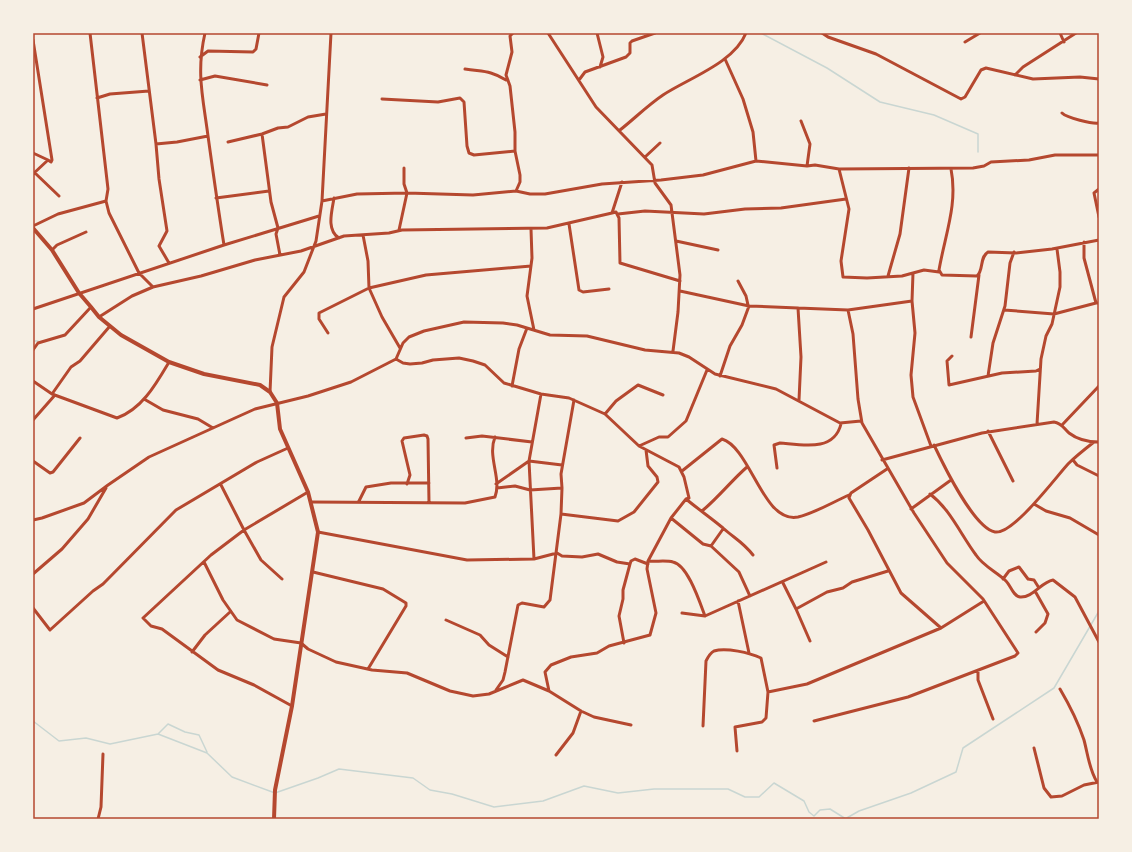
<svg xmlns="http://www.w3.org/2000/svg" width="1132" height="852" viewBox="0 0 1132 852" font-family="Poppins,sans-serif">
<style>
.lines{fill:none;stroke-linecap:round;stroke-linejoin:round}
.stream{stroke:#c9d6d2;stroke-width:1.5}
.minor{stroke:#b5482f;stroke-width:3}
.tertiary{stroke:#b5482f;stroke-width:4}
.neatline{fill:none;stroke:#b5482f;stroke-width:1.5}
</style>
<rect width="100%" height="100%" fill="#f6efe4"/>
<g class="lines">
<path class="stream" d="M761 33 827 68 880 102 934 115 978 134V152
M33 341H38
M33 721 59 741 86 738 110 744 158 734 207 753 232 777 275 793 318 778 339 769 413 778 430 790 452 794 494 807 543 801 584 786 618 793 654 789H728L745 797H759L774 783 804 801 809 812 814 816 820 810 830 809 846 819
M158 734 168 724 185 732 199 735 207 752
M845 819 859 811 911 793 956 772 963 748 1054 688 1099 611"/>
<path class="minor" d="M90 33 108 189 106 201 109 213 139 273 153 287
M142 33 156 144 159 179 167 231 159 246 169 263
M205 33C196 73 203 97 208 136 213 172 218 208 224 245
M548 33 596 107 652 165 655 183 671 205 680 275 678 312 673 351
M597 33 603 57 600 67
M822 33 828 37 876 54 961 99 965 97 981 70 986 68 1033 79 1080 77 1099 79
M1060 33 1064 42
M33 40 52 160 51 162 48 160 33 174
M965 42 980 33
M200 57 208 51 253 52 256 49 259 33
M725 59 743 99 753 132 756 161
M465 69C483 72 490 70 506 80
M1015 75 1023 67 1076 33
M200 80 215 76 267 85
M579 80 585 72 626 57 630 53V43L632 41 655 33
M97 98 110 94 149 91
M382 99 438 102 460 98 464 102 467 146 469 153 474 155 515 151
M1062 113C1067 118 1092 124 1099 123
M801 121 810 144 807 166
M620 130C634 119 648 105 663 95 689 78 734 63 746 33
M262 134 271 202 278 228 276 234 280 255
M228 142 262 134 278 128 288 127 308 117 326 114
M156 144 177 142 208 136
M33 153 48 160
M645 157 660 143
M839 169 849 209 841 261 843 277 867 278 902 276 924 270 939 272
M951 169C958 204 945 235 939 270L942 275 977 276C984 270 979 258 988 252L1016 253 1052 249 1099 240
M35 173 59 196
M1099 189 1094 193 1099 217
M516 191 530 194H545L602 184 661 180 703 175 756 161 807 166 815 165 839 169 973 168 984 166 991 162 1029 160 1055 155H1099
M216 198 269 191
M334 198C332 211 326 230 339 238
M322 201 357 194 407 193 473 195 516 191 520 182V175L515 151V132L510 86 506 75 512 52 510 36 513 33
M612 213 616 212 619 218 620 263 680 281
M618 214 645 211 704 214 745 209 781 208 846 199
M569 224 579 290 583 292 609 289
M33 226 58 214 106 201
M531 229 532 258 527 296 534 330
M399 230 407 193 404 184V168
M363 235 368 261 369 288 382 317 400 348
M676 241 718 250
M1084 242V258L1096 303H1099
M52 250 57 245 86 232
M913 273 912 301 915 333 911 375 913 397 931 446
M888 276 900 234 909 168
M738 281 746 296 748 305
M680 291 749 306 798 308 848 310 912 301
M798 308 801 357 799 400
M33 309 224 245 319 216
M1004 310 1054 314 1096 303
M99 317 132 296 153 287 201 276 255 260 301 251 344 236 389 233 402 230 547 228 612 213 622 182
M328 333 319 319V313L369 288 426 275 531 266
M971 337 979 275
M33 350 38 343 65 335 91 307
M952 356 947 361 949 385 1002 373 1036 371 1040 369
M396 359 403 363 410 364 422 363 433 360 459 358 473 361 485 365 504 383 541 394 569 398 605 414 639 446 679 467 684 477 689 498 686 499C698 509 711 518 723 528 734 538 743 542 753 555
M720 376 730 346 742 325 749 306
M988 376 993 343 1005 306 1010 263 1014 252
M33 381 52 394 117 418C142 409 156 384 169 362
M512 386 519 349 527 328
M270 392 272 347 284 297 304 272 316 241 322 201 331 33
M52 394 71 367 80 361 110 326
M144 399 163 410 198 419 213 428
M605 414 616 401 638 385 663 395
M33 420 55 395
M1037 424 1041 359 1046 336 1052 324 1060 287V272L1057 249
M1062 425 1099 386
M988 431 1013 481
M466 438 482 436 532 442
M934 445C943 464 974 528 995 532 1013 535 1056 477 1068 464 1076 456 1085 449 1094 442
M639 446 659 437H668L686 421 707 370
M882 460 982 433 1054 422C1062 423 1064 429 1069 433 1078 440 1088 442 1099 442
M1073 460 1077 465 1099 476
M33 461 50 473 53 472 80 438
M777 468 774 445 780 443C803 445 834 452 841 424
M887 469 851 493 849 498 868 530 901 593 941 628
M682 471 722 439C751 448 763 524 798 517 815 513 833 502 849 495
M407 484 410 475 402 441 404 438 424 435 427 436 428 439 429 503
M496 484 529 461 562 465
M221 485 244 530 261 560 282 579
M497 488 515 486 530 490 562 488
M930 494C950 509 961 535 976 555 983 566 997 572 1006 581 1011 586 1013 596 1020 597 1033 598 1041 582 1053 580L1075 597 1099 642
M359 501 366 487 391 483H429
M311 502 465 503 495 497C502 478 487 457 495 437
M1034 504 1046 511 1070 518 1099 535
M911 509 951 480
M702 511C718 498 731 481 747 467
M561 514 618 521 634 512 658 482 657 477 648 466 646 450
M671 518 703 544 711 546
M33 520 42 518 84 503 108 485 149 457 235 418 255 409 308 396 351 382 396 359 403 343 409 337 424 331 464 322 503 323 517 325 550 335 587 336 645 350 679 353 689 357 715 374 776 389 840 423 861 421
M723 529 711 546 739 572 750 596
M318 532 467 560 534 559 557 553 562 556 582 557 598 554 617 562 630 564
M534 559 529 461 541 394
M648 561C655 562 666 560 673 562 688 565 700 603 705 616
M204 562 223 600 237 620 274 639 301 643 308 649 336 662 372 670 407 673 450 691 473 696 489 694 523 680 549 691 545 672 551 665 571 657 597 653 609 646 650 635 656 613 647 569 648 561 671 518 686 499
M313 572 383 589 406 603V606L368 669
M33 574 62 549 88 519 106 488
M1003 579 1009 571 1019 567 1028 579 1034 580 1039 588
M783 583 796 609 827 592 843 588 852 582 888 571
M1035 591 1048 614 1045 623 1036 632
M738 601 749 653
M33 608 50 630 93 591 103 584 176 510 257 462 288 448
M796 609 810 641
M682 613 705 616 826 562
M446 620 480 635 489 645 508 657
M624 643 619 616 623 599V590L630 564 631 561 635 559 648 564
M192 652 205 635 230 612
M978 670V680L993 719
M1060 689C1070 706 1078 722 1084 740 1088 755 1089 769 1097 782
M496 690 503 680 505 672 518 605 522 603 544 607 550 600 561 514 562 488 561 474 574 400
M549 691 581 711 594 717 631 725
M768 692 807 684 941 628 984 601
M292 706 254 685 218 670 162 629 151 626 143 618 211 555 244 530 308 492
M814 721 908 697 1015 656 1018 653 983 599 947 563 914 513 862 423 858 399 853 334 848 310
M703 726 706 661C708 657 710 653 714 651 726 647 750 653 761 658L768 692 766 718 762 722 735 727 737 751
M1034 748 1044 788 1051 797 1062 796 1084 785 1099 782
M556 755 573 733 581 711
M98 819 101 807 103 754"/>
<path class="tertiary" d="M33 228 52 250 79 293 91 307 99 317 121 335 169 362 204 374 260 385 270 392 277 403 280 429 308 492 318 532 292 706 275 790 274 819"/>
</g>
<rect width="1132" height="852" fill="none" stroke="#f6efe4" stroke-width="68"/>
<rect x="34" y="34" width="1064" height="784" class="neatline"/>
</svg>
